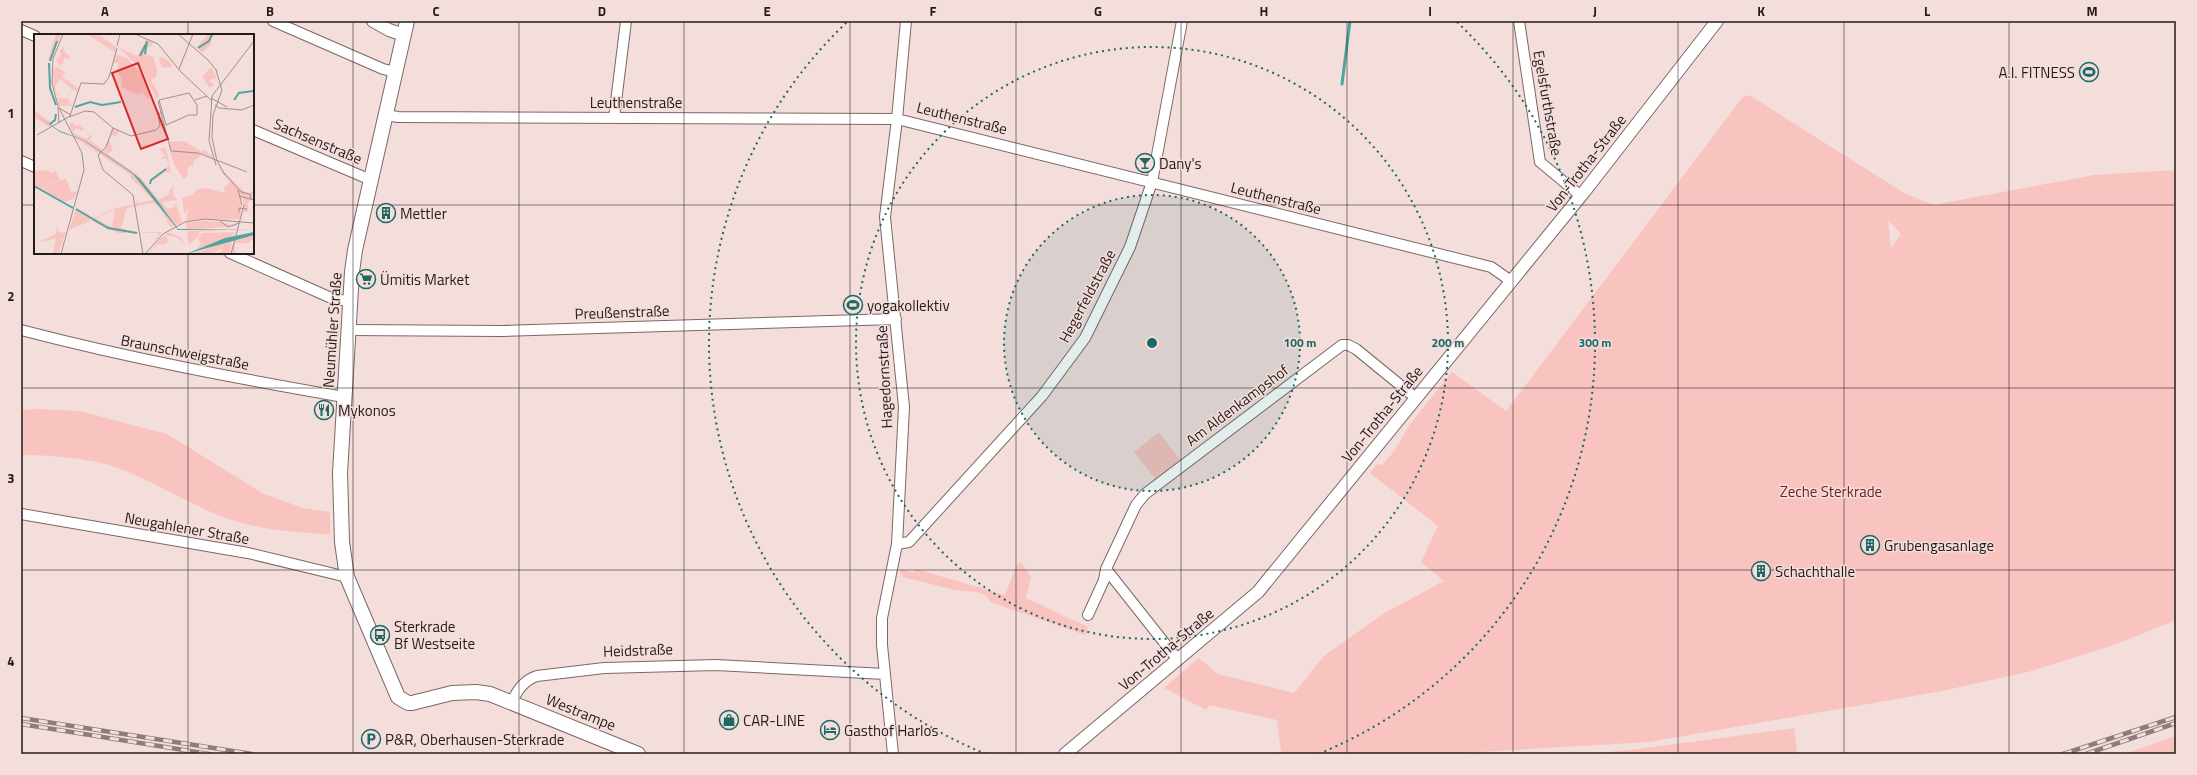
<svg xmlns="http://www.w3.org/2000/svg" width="2197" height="775" viewBox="0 0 2197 775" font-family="'Titillium Web',sans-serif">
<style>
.green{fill:#f9c3bf;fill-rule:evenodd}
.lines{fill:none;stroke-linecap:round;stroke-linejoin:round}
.stream{stroke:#51a5a0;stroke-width:3}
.minor-casing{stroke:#7b6866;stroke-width:12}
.tertiary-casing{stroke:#7b6866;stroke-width:14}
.secondary-casing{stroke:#7b6866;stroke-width:16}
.minor{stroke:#fff;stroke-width:10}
.tertiary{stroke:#fff;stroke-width:12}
.secondary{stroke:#fff;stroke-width:14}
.rail-casing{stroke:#8c7d7b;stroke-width:4.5}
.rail{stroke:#f4dedc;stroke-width:3;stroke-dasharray:9;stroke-linecap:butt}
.grid{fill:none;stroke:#231b1a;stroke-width:1;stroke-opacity:0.55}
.ring{fill:none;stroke:#1c6864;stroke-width:2;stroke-dasharray:2 4}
.labels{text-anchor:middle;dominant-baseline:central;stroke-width:3;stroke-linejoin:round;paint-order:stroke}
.poi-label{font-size:15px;fill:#231b1a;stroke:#f4dedc;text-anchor:start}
.street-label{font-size:15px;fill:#231b1a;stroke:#f4dedc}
.park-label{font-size:15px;fill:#702122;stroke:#f4dedc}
.inset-river{fill:none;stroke:#51a5a0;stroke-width:2}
.inset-road{fill:none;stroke:#a0908e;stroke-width:1}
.view{fill:#d62828;fill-opacity:0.15;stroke:#d62828;stroke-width:2}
.inset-edge{fill:none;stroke:#231b1a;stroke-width:2}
.centre{fill:#1c6864;stroke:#f4dedc;stroke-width:2}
.ring-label{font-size:12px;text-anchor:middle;font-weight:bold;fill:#1c6864;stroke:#f4dedc;stroke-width:3;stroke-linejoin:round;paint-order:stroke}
.neatline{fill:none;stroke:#231b1a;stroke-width:1.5}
.grid-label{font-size:13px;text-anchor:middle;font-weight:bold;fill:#231b1a}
</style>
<rect width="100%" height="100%" fill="#f4dedc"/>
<path class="green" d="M1749 95 1904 193 1933 205 2094 175 2176 170V620L2114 645 2028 672 1937 692 1649 742 1444 754H1270L1281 752 1277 720 1209 705 1206 710 1164 688 1199 658 1218 674 1294 693 1324 656 1383 614 1444 581 1421 562 1438 526 1370 473 1377 464 1382 465 1395 450 1410 424 1452 372 1506 411 1742 98ZM1888 220 1901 234 1891 248V247Z
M38 409 79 411 167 434 264 494 303 508 330 512V534C293 533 245 528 211 512 177 497 147 478 112 466 89 458 46 455 21 455V410Z
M1159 432 1181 461 1156 480 1134 452Z
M1021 562 1031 577 1026 598C1047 607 1066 618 1087 626L1088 632 1085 635 990 602 987 596 976 592 955 590 903 577 900 573 901 569 914 573 916 569 1005 595 1017 564Z
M1794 728 1797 754H1587L1639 749Z
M2176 736V754H2124Z"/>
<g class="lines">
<path class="stream" d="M1342 84 1350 21"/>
<g class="minor-casing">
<path id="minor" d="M273 21 383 69 396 72
M1519 21 1540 162 1581 196
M21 30 35 36
M386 115 398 117 897 119 1491 267 1511 281
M614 118 626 21
M253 130 371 180
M21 161 35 167
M230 253 329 297 350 302
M21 330C128 358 235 378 344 397
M348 330 502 331 896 319
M21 514 248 553 347 577
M897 544 909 542 1042 396 1085 338 1130 247 1152 182 1182 21
M1088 615 1104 580 1106 569
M1178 660 1106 569 1136 505 1145 494 1342 345H1348L1356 349 1416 398
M512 702C517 690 524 680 537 676L604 668 716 665 885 674
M893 754 882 645V618L897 544 904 407 885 217 897 119 906 21"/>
</g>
<g class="tertiary-casing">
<path id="tertiary" d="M373 21 389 30 404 35
M1065 754 1258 592 1584 192 1717 21"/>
</g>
<g class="secondary-casing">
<path id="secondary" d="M407 21 355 250 352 272 340 473 342 542 347 577 398 697 408 703H412L452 693 476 692 490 694 638 754"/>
</g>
<use href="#minor" class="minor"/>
<use href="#tertiary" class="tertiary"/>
<use href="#secondary" class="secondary"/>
<g class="rail-casing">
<path id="rail" d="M21 718 252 754
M21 724 209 754
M2063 754 2176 717
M2086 754 2176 723"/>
</g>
<use href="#rail" class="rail"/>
</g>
<path class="grid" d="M188 21V35M353 21V754M519 21V754M684 21V754M850 21V754M1016 21V754M1181 21V754M1347 21V754M1513 21V754M1678 21V754M1844 21V754M2009 21V754M21 205H35M253 205H2176M188 253V754M21 388H2176M21 570H2176"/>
<circle cx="1152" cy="343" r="148" fill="#1c6864" fill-opacity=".12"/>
<g class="ring">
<circle cx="1152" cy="343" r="148"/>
<circle cx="1152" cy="343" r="296"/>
<path d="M986 754A443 443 0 0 1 847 22M1457 22A443 443 0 0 1 1318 754"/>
</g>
<defs>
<g id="stadium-ring" transform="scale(1)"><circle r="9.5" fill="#f4dedc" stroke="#1c6864" stroke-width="1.5"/><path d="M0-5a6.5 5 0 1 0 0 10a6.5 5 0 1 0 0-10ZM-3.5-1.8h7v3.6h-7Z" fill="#1c6864"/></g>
<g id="bar-ring" transform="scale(1)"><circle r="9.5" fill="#f4dedc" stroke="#1c6864" stroke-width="1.5"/><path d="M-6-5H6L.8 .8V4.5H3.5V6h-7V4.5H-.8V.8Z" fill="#1c6864"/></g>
<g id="building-ring" transform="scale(1)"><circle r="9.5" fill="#f4dedc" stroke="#1c6864" stroke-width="1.5"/><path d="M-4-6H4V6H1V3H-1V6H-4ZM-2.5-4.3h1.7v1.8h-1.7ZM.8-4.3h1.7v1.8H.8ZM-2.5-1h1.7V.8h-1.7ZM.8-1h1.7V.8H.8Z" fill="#1c6864"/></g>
<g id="supermarket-ring" transform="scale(1)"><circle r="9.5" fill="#f4dedc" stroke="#1c6864" stroke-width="1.5"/><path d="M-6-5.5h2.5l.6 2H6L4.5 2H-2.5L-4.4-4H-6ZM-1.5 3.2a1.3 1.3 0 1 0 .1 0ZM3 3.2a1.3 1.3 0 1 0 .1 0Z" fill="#1c6864"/></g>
<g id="restaurant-ring" transform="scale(1)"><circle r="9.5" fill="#f4dedc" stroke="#1c6864" stroke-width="1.5"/><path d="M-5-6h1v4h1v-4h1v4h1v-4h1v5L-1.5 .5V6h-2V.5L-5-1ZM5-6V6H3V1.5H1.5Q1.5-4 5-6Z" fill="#1c6864"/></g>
<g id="bus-ring" transform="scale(1)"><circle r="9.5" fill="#f4dedc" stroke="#1c6864" stroke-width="1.5"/><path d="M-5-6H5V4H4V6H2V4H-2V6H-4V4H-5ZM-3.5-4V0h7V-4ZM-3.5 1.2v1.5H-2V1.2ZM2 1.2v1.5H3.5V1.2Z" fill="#1c6864"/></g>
<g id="shop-ring" transform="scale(1)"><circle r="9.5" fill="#f4dedc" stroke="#1c6864" stroke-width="1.5"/><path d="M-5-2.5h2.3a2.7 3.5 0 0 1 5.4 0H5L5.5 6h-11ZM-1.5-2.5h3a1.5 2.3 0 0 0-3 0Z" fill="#1c6864"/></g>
<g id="hotel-ring" transform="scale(1)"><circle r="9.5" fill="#f4dedc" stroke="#1c6864" stroke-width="1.5"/><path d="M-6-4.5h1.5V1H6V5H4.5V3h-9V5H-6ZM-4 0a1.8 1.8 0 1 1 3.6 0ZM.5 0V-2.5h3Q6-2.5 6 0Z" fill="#1c6864"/></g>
<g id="parking-ring" transform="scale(1)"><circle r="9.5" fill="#f4dedc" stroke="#1c6864" stroke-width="1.5"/><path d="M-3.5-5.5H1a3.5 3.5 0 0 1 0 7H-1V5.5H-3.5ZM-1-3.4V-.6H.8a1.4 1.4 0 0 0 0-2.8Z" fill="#1c6864"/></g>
</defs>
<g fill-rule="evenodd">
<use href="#stadium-ring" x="2089" y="72"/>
<use href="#bar-ring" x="1145" y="163"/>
<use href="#building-ring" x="386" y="213"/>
<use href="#supermarket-ring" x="366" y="279"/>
<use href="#stadium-ring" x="853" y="305"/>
<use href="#restaurant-ring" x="324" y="410"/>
<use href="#building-ring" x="1870" y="545"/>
<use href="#building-ring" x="1761" y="571"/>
<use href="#bus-ring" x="380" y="635"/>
<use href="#shop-ring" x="729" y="720"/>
<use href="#hotel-ring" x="830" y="730"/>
<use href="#parking-ring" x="371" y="739"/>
</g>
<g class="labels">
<g class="poi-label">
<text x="2075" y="72" text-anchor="end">A.I. FITNESS</text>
<text x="1159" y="163">Dany's</text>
<text x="400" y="213">Mettler</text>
<text x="380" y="279">Ümitis Market</text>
<text x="867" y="305">yogakollektiv</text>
<text x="338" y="410">Mykonos</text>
<text x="1884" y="545">Grubengasanlage</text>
<text x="1775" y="571">Schachthalle</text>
<text x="394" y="626">Sterkrade<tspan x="394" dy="17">Bf Westseite</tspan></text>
<text x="743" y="720">CAR-LINE</text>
<text x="844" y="730">Gasthof Harlos</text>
<text x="385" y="739">P&amp;R, Oberhausen-Sterkrade</text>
</g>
<g class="street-label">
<text x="636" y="102">Leuthenstraße</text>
<text transform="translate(1548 103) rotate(80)">Egelsfurthstraße</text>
<text transform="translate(962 118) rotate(14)">Leuthenstraße</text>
<text transform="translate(318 141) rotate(23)">Sachsenstraße</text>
<text transform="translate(1586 163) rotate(-52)">Von-Trotha-Straße</text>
<text transform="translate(1276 198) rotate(14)">Leuthenstraße</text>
<text transform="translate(1087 296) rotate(-62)">Hegerfeldstraße</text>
<text transform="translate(622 312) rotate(-2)">Preußenstraße</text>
<text transform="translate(332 330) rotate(-86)">Neumühler Straße</text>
<text transform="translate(185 352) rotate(11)">Braunschweigstraße</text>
<text transform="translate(884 377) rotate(-93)">Hagedornstraße</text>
<text transform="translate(1237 405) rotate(-37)">Am Aldenkampshof</text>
<text transform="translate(1382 414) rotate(-51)">Von-Trotha-Straße</text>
<text transform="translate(187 528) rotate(10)">Neugahlener Straße</text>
<text transform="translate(1166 649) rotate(-40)">Von-Trotha-Straße</text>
<text transform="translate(638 650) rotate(-2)">Heidstraße</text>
<text transform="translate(581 712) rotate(22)">Westrampe</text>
</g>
<g class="park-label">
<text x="1831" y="491">Zeche Sterkrade</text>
</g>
</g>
<g transform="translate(34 34)">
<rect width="220" height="220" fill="#f4dedc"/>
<path d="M22 0H27L17 27 14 25ZM53 0H64L82 13 81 18ZM174 0 179 2 176 5 178 10 168 19 163 13ZM113 5 119 8 117 13H113L112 20 119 23 123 35 122 43 117 46 125 60 123 66 108 36 84 13 103 22ZM30 12V17L36 23 35 26 31 23 29 29 24 32 22 24H25L27 20 25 18ZM82 20 94 25 111 44 121 68 116 58 118 64 115 61V66L108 58 105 61 87 53 88 46 83 37 84 29H79ZM128 23 137 29 138 33 128 34 125 25ZM22 33 31 38 28 43 44 54 43 59 39 55 34 62 33 65 39 68 41 64 40 69 32 66 39 72H25L23 63 32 65 36 58 38 55 26 45 21 53 23 60 27 62H23L20 54 19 38ZM177 33 183 44 175 46 180 51 176 54 168 43ZM0 76 19 90 15 93 0 83ZM38 87 36 90 41 88 40 92 45 91 50 95 48 97 42 94 39 99 53 105 55 102 52 100 58 102 56 106 70 117 79 95 85 97 82 103 78 101 75 106 79 116 74 120 106 143 125 166 136 159 135 157 140 151 139 160 143 166 128 168 133 175 140 173 142 169 148 188 140 192 124 168 105 145 139 192 137 194 124 172 119 169 93 174 87 194 92 195V199L128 198 120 209 125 199H84L56 186 82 174 102 170 103 166 104 169 119 166 97 144V141L41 104 35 90ZM81 176 78 193 63 185 62 184ZM150 107 168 118 169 115 180 124 163 118 167 121 159 129V133L157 131 153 135 154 141 150 145 140 131 136 117 141 119 136 115V108ZM132 113 137 139 131 138 120 146H116L120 145 135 131 133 125H129L128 123 132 122 125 115ZM183 132 211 158 215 160 220 156 217 167H214V178H210L209 164 191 159 190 154 196 148ZM15 136 16 139 22 137 26 146 8 154 14 158 9 154 32 144 37 159 44 157 39 165 29 169 7 155H0V137ZM172 154 205 163 208 173 206 185 152 187 154 175 150 180 148 164 159 161 162 156ZM42 174 55 181 56 187 35 196ZM171 187 187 188 203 192 153 196 152 189ZM23 191 24 197 28 199 32 197 25 218 22 219 25 220H19L22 204 0 210 22 200ZM202 195 162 198 167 199 155 211 153 197ZM134 198 146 203 153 212 142 203 131 201 135 206 131 210 123 211 114 220 126 205ZM201 198 199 202 163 215 167 210 164 205 168 199ZM220 201 219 210V205L214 209H201V220H198L201 204ZM198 206 196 220H180L190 216 186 215 178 220H159Z" fill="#f9c3bf" fill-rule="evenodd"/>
<path d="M0 80 26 97 50 106 99 139 106 145 123 166 144 195H220L144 196 99 140 49 106 26 98ZM220 198V201L152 220 191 204Z" fill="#51a5a0"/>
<path class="inset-river" d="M164 14 175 7 178 1M111 20 113 7M106 22 112 10M16 27 23 7M15 29 16 54 22 71M200 66 205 59 219 57M41 73 56 68 68 71 87 68M16 90 21 86 22 80M116 150 117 146 132 135M0 152 39 174M42 175 74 194 103 199"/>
<path class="inset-road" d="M101 0 124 10 147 38 178 67M144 0 174 26 183 37M83 12 86 0M145 35 159 0M182 36 188 56 179 81 178 104 183 127 191 141M70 50 75 43 83 14M155 59 163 71V81H155L132 91 125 66ZM177 64 193 73M161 66 173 62M124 67 137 117 164 119 213 138M181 71 185 74 208 76 220 71M24 73 25 89M25 74 37 81M35 83 51 77 60 78 79 94 97 102 122 96 126 92 124 80 128 79M79 94 72 113 64 121 69 136 99 161 109 220M3 101 36 82 47 49 70 50M182 131 175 107 178 62 220 7M190 139 207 158 216 160 217 165M204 156 208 171M205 162 220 166M205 178V174L213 175M186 187 194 193 205 189M27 220 50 136 48 119 24 72 18 49 19 25 29 0M111 220 129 200 151 188 171 185 220 189M197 220 210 171"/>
<path class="view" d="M104 29 134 105 107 115 78 39Z"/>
<rect width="220" height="220" class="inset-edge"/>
</g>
<circle cx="1152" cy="343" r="6" class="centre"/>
<g class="ring-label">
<text x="1300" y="347">100 m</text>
<text x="1448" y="347">200 m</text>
<text x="1595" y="347">300 m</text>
</g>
<rect width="2197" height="775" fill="none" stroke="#f4dedc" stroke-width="44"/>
<rect x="22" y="22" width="2153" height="731" class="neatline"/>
<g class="grid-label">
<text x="105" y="16">A</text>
<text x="270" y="16">B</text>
<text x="436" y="16">C</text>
<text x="602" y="16">D</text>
<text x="767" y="16">E</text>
<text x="933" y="16">F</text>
<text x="1098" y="16">G</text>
<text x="1264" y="16">H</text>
<text x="1430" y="16">I</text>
<text x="1595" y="16">J</text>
<text x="1761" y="16">K</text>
<text x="1927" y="16">L</text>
<text x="2092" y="16">M</text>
<text x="11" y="118">1</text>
<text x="11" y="301">2</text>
<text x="11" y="483">3</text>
<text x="11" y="666">4</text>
</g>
</svg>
